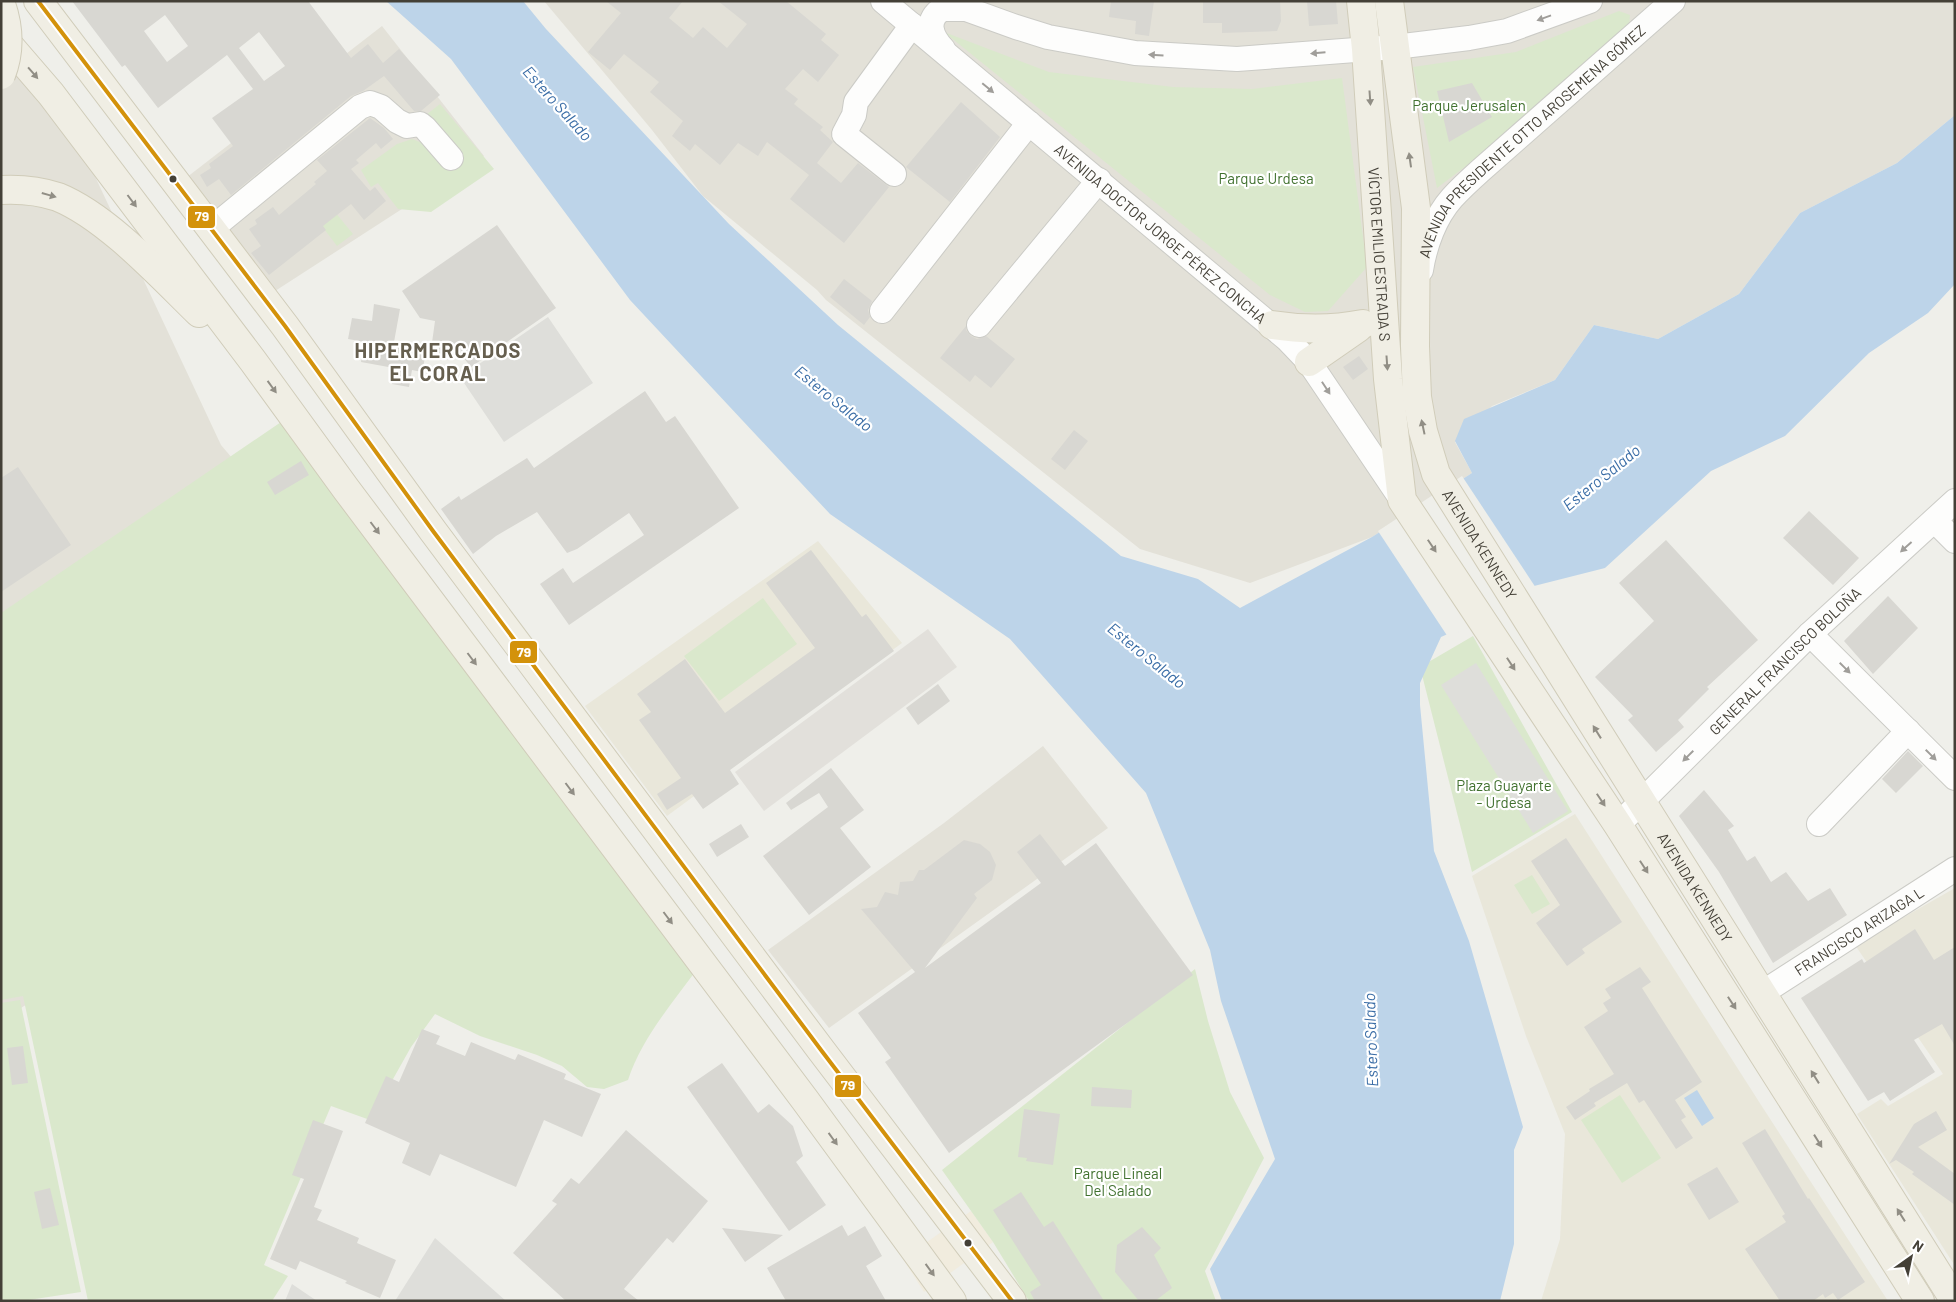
<svg xmlns="http://www.w3.org/2000/svg" width="1956" height="1302" viewBox="0 0 1956 1302" font-family="Barlow,sans-serif">
<style>
.residential{fill:#e3e1d8}
.commercial{fill:#f1ecde}
.industrial{fill:#e2e0db}
.education{fill:#e9e7da}
.green{fill:#dae8cc}
.parking{fill:#dededa}
.water{fill:#bdd4e9}
.pier{fill:#efefea}
.building{fill:#d8d7d2;fill-rule:evenodd}
.lines{fill:none;stroke-linecap:round;stroke-linejoin:round}
.minor-casing{stroke:#cbcbc6;stroke-width:26}
.major-casing{stroke:#d0ccb9;stroke-width:30}
.minor{stroke:#fdfdfc;stroke-width:24}
.major{stroke:#f0eee4;stroke-width:28}
.major-bridge-casing{stroke:#d0ccb9;stroke-width:30;stroke-linecap:butt}
.major-bridge{stroke:#f0eee4;stroke-width:28}
.bus-1-casing{stroke:#fff;stroke-width:8}
.bus-1{stroke:#d3920b;stroke-width:4}
.oneway{fill:#a09e9a}
.oneway2{fill:#918e85}
.bus-dot{fill:#444037;stroke:#fff;stroke-width:2}
.labels{text-anchor:middle;dominant-baseline:central;stroke-width:4.5;stroke-linejoin:round;paint-order:stroke}
.park-label{font-size:15px;fill:#41712f;stroke:#fff}
.street-label{font-size:15px;fill:#444037;stroke:#fff}
.water-label{font-size:16px;font-style:italic;fill:#3a6da6;stroke:#fff}
.district-label{font-size:20px;font-weight:bold;letter-spacing:1px;fill:#665f4f;stroke:#fff}
.line-badge{stroke:#fff;stroke-width:2}
.badge-label{font-size:14px;text-anchor:middle;font-weight:bold;fill:#fff}
</style>
<rect width="100%" height="100%" fill="#efefea"/>
<path class="residential" d="M544 1H1955V115L1897 163 1800 213 1739 294 1658 339 1594 325 1555 380 1492 406 1455 442 1472 473 1372 537 1250 583 1140 549 826 300 817 290 703 196 652 130Z
M382 26 484 156 272 293 182 181Z
M1 49 92 170 221 445 458 724 1 1021Z
M1043 746 1108 828 829 1028 768 950 944 823Z"/>
<path class="commercial" d="M971 1211 993 1242 924 1292 903 1259Z"/>
<path class="industrial" d="M928 629 957 667 764 811 735 772Z"/>
<path class="education" d="M818 541 902 643 667 816 585 706Z
M1575 814 1763 1108 1888 1301H1541L1560 1239 1565 1134 1526 1036 1472 876Z
M1955 888V1266L1857 1114 1881 1099 1888 1106 1943 1074 1855 945Z"/>
<path class="green" d="M1619 11 1630 15 1629 27 1608 47 1470 163 1437 188 1413 67 1516 52Z
M944 32 1049 72 1173 87 1252 89 1342 78 1367 267 1328 311 1305 312 1270 295Z
M440 104 494 169 431 212 398 209 378 183 371 187 361 170 397 144 412 139 425 144 422 118Z
M330 206 353 234 337 246 315 217Z
M284 420 695 972C670 1006 641 1040 628 1080L604 1089 587 1087 562 1066 537 1055 480 1036 435 1014 411 1047 370 1120 331 1106 264 1265 288 1276 272 1301H88L23 996 1 1000V613Z
M763 598 797 644 719 701 684 656Z
M1473 636 1572 812 1472 872 1420 667Z
M1532 875 1550 904 1532 914 1514 885Z
M1195 969 1208 1021 1230 1092 1264 1158 1205 1271 1216 1301H1029L993 1242 942 1170Z
M20 1000 81 1292 22 1301H1V1003Z
M1620 1095 1661 1158 1622 1183 1581 1120Z"/>
<path class="parking" d="M548 317 593 383 504 442 460 377Z
M1476 663 1568 811 1533 833 1441 685Z
M435 1238 506 1301H395Z
M292 1284 317 1301H285Z"/>
<path class="water" d="M386 1H523L546 29 729 224 838 325 1121 556 1198 579 1240 608 1372 537 1472 473 1455 441 1464 419 1555 380 1594 325 1658 339 1739 294 1800 213 1897 163 1955 115V284L1928 313 1869 353 1785 436 1711 471 1605 568 1534 586 1468 625 1441 637 1420 683V705L1434 851 1469 941 1523 1127 1514 1150V1244L1500 1301H1222L1210 1269 1275 1159 1221 1001 1210 950 1146 793 1010 639 830 514 630 300 451 59Z
M1697 1090 1714 1118 1702 1126 1684 1098Z"/>
<path class="pier" d="M1462 476 1536 588 1469 627 1448 637 1378 531Z"/>
<path class="building" d="M72 1H308L351 58 368 44 383 63 399 49 440 95 421 111H414L384 76 363 91 351 96 231 195 219 179 207 187 200 175 211 168 209 164 233 146 212 118 253 89 227 55 158 108 125 65 122 67ZM165 15 188 46 167 62 144 31ZM259 32 285 66 264 81 239 48Z
M606 1H683L669 18 693 38 703 27 727 48 747 24 718 1H786L826 34 821 40 839 55 818 82 803 69 785 89 798 99 794 104 823 127 820 130 833 142 817 163 841 183 858 163 889 187 844 243 790 199 809 175 767 142 758 156 738 143 720 165 695 144 690 151 672 136 683 121 650 92 659 82 624 54 610 70 588 52 621 13Z
M1111 1H1154L1149 36 1135 34 1136 21 1109 17Z
M1203 1H1280L1281 21 1277 31 1222 33V23H1203Z
M1307 1H1336L1338 24 1309 26Z
M1472 83 1492 117 1449 142 1437 91Z
M961 102 1000 137 950 202 906 167Z
M370 118 384 128 393 139 381 149 376 143 356 160 359 163 351 169 370 191 375 187 386 201 364 220 351 204 323 226 326 230 269 275 251 253 261 246 249 229 257 224 255 220 273 207 279 215 316 184 314 182 327 171 317 160Z
M497 225 556 308 471 367 463 357H430L435 321 420 318 402 291Z
M844 279 872 301 868 310 870 317 864 325 830 297Z
M374 304 400 309 394 342 427 348 422 372 412 370 409 387 392 384 394 368 361 362 365 342 348 339 352 318 372 321Z
M966 326V330L971 336 977 339 986 336 1015 359 991 388 975 375 970 382 940 358Z
M1359 356 1368 369 1353 380 1343 367Z
M645 391 666 422 675 416 739 508 569 625 540 584 563 568 573 583 644 535 629 513 577 549 567 553 537 512 496 536 473 554 441 509 459 496 461 500 527 458 534 468Z
M1074 430 1088 441 1065 470 1051 459Z
M301 461 309 475 275 495 267 482Z
M18 467 71 545 1 592V478Z
M1809 511 1859 558 1833 585 1783 538Z
M1666 540 1758 640 1707 687 1709 689 1678 720 1684 727 1656 752 1628 720 1633 716 1595 677 1654 621 1619 583Z
M811 550 862 617 866 614 894 651 730 770 739 784 703 809 692 794 667 810 657 794 681 778 639 720 651 712 637 694 685 659 725 713 815 648 766 583Z
M1888 596 1918 628 1873 674 1844 641Z
M938 684 950 701 918 725 906 708Z
M1908 751 1923 766 1896 793 1882 779Z
M831 768 864 810 840 828 871 867 809 915 763 856 828 807 819 793 791 810 786 803Z
M1704 790 1734 826 1728 830 1747 861 1755 856 1771 882 1786 872 1808 901 1830 888 1847 915 1773 963 1719 872 1679 816Z
M741 824 749 837 717 857 709 844Z
M1040 834 1065 866 1096 843 1193 975 949 1153 885 1062 891 1058 858 1013 915 972 861 909 877 907 885 892 898 895 900 882 913 881 919 870H924L964 840 980 844 990 852 996 865 992 880 974 894 977 898 925 968 1041 883 1017 852Z
M1566 838 1622 922 1582 949 1585 953 1567 966 1536 923 1560 905 1531 861Z
M1915 929 1934 960 1955 947V1046L1942 1024 1914 1040 1935 1072 1890 1101 1884 1092 1868 1101 1801 998 1862 959 1864 963Z
M1640 967 1651 982 1642 988 1702 1082 1675 1100 1686 1117 1681 1120 1693 1138 1676 1149 1644 1100 1639 1103 1627 1083 1594 1103 1596 1106 1575 1120 1566 1107 1590 1091 1589 1089 1614 1074 1584 1027 1608 1011 1603 1003 1611 998 1605 989Z
M422 1029 440 1036 436 1044 465 1056 471 1042 515 1060 518 1054 566 1074 564 1079 601 1094 582 1137 544 1120 516 1187 440 1154 430 1176 402 1163 410 1143 365 1123 386 1076 399 1082Z
M23 1046 28 1083 12 1085 7 1048Z
M722 1063 758 1113 769 1104 793 1126 803 1156 796 1162 826 1205 789 1231 687 1087Z
M1092 1087 1132 1090 1131 1108 1091 1106Z
M1024 1109 1060 1114 1053 1165 1026 1161 1027 1158 1018 1157Z
M1936 1111 1947 1130 1918 1147 1955 1174V1205L1912 1174 1914 1172 1896 1160 1889 1164 1914 1124Z
M313 1120 343 1131 314 1207 322 1210 317 1220 359 1238 357 1243 396 1260 380 1298 345 1283 347 1281 300 1261 296 1270 270 1259 304 1179 292 1175Z
M1765 1129 1808 1199 1809 1198 1865 1282 1838 1300 1833 1293 1825 1298 1823 1294 1813 1301H1780L1745 1249 1786 1222 1782 1216 1785 1214 1742 1143Z
M626 1130 708 1201 673 1243 667 1238 624 1289 639 1301H566L513 1253 557 1204 552 1201 571 1178 579 1184Z
M1717 1167 1739 1202 1709 1220 1687 1184Z
M50 1188 59 1225 42 1229 34 1192Z
M1021 1192 1044 1227 1053 1221 1104 1301H1035L1030 1292 1041 1285 993 1210Z
M842 1225 848 1236 865 1226 882 1256 866 1266 886 1301H786L767 1268Z
M1142 1227 1161 1248 1154 1255 1172 1288 1155 1301H1139L1115 1272 1117 1245Z
M722 1228 783 1235 745 1262Z"/>
<g class="lines">
<g class="minor-casing">
<g id="minor">
<path id="s1" d="M883 1 1287 339 1309 362 1402 500"/>
<path d="M944 1 1016 27 1048 37 1135 53 1237 59 1395 47 1469 38 1507 31 1590 1"/>
<path d="M943 49C931 36 925 20 942 9H964"/>
<path d="M894 174 844 134 854 115 856 102 912 25"/>
<path d="M210 230 360 107 370 103 381 107 397 121 407 126 420 124 425 128 451 158"/>
<path id="s2" d="M1421 270C1425 245 1435 217 1452 198 1461 188 1471 179 1481 170L1673 1"/>
<path d="M882 311 1029 123"/>
<path d="M979 325 1099 180"/>
<path d="M1935 521 1955 541"/>
<path d="M1810 634 1955 778"/>
<path d="M1819 824 1908 731"/>
<path id="s3" d="M1618 825 1810 634 1955 501"/>
<path id="s4" d="M1762 993 1955 869"/>
</g>
</g>
<g class="major-casing">
<g id="major">
<path d="M38 1 285 326 433 531 821 1050 1012 1301"/>
<path id="s5" d="M1361 1 1366 49 1388 379 1402 500 1618 825 1920 1301"/>
<path id="s6" d="M1389 1 1416 208 1415 346 1417 397 1423 431 1436 474 1955 1301"/>
<path d="M1 36 51 94 253 361 346 489 805 1100 952 1301"/>
<path d="M1 190C20 189 40 191 58 197 107 217 161 276 199 313"/>
<path d="M1272 325C1304 330 1332 330 1363 324"/>
<path d="M1309 362 1358 328"/>
</g>
</g>
<use href="#minor" class="minor"/>
<use href="#major" class="major"/>
<g class="major-bridge-casing">
<path id="major-bridge" d="M1 4C9 27 10 52 1 75"/>
</g>
<use href="#major-bridge" class="major-bridge"/>
<g class="bus-1-casing">
<path id="bus-1" d="M38 1 285 326 433 531 821 1050 1012 1301"/>
</g>
<use href="#bus-1" class="bus-1"/>
</g>
<defs><path id="oneway-solid" d="M-6-.8H1V-3.2L6.5 0L1 3.2V.8H-6Z" transform="scale(1.25)"/></defs>
<g class="oneway">
<use href="#oneway-solid" transform="translate(1544 18) rotate(160)"/>
<use href="#oneway-solid" transform="translate(1318 53) rotate(175)"/>
<use href="#oneway-solid" transform="translate(1156 55) rotate(-177)"/>
<use href="#oneway-solid" transform="translate(988 88) rotate(40)"/>
<use href="#oneway-solid" transform="translate(1326 388) rotate(57)"/>
<use href="#oneway-solid" transform="translate(1906 547) rotate(138)"/>
<use href="#oneway-solid" transform="translate(1845 668) rotate(45)"/>
<use href="#oneway-solid" transform="translate(1931 755) rotate(45)"/>
<use href="#oneway-solid" transform="translate(1688 756) rotate(135)"/>
</g>
<g class="oneway2">
<use href="#oneway-solid" transform="translate(33 73) rotate(49)"/>
<use href="#oneway-solid" transform="translate(1370 98) rotate(86)"/>
<use href="#oneway-solid" transform="translate(1410 160) rotate(-98)"/>
<use href="#oneway-solid" transform="translate(49 195) rotate(16)"/>
<use href="#oneway-solid" transform="translate(132 201) rotate(53)"/>
<use href="#oneway-solid" transform="translate(1387 363) rotate(86)"/>
<use href="#oneway-solid" transform="translate(272 387) rotate(54)"/>
<use href="#oneway-solid" transform="translate(1423 427) rotate(-102)"/>
<use href="#oneway-solid" transform="translate(375 528) rotate(53)"/>
<use href="#oneway-solid" transform="translate(1432 546) rotate(56)"/>
<use href="#oneway-solid" transform="translate(472 659) rotate(53)"/>
<use href="#oneway-solid" transform="translate(1511 664) rotate(57)"/>
<use href="#oneway-solid" transform="translate(1597 732) rotate(-122)"/>
<use href="#oneway-solid" transform="translate(570 789) rotate(53)"/>
<use href="#oneway-solid" transform="translate(1601 800) rotate(56)"/>
<use href="#oneway-solid" transform="translate(1644 867) rotate(57)"/>
<use href="#oneway-solid" transform="translate(668 918) rotate(53)"/>
<use href="#oneway-solid" transform="translate(1732 1003) rotate(57)"/>
<use href="#oneway-solid" transform="translate(1815 1077) rotate(-122)"/>
<use href="#oneway-solid" transform="translate(833 1139) rotate(54)"/>
<use href="#oneway-solid" transform="translate(1818 1141) rotate(58)"/>
<use href="#oneway-solid" transform="translate(1901 1215) rotate(-122)"/>
<use href="#oneway-solid" transform="translate(930 1270) rotate(54)"/>
</g>
<g class="bus-dot">
<circle cx="173" cy="179" r="4.5"/>
<circle cx="968" cy="1243" r="4.5"/>
</g>
<g class="labels">
<g class="park-label">
<text x="1469" y="105">Parque Jerusalen</text>
<text x="1266" y="178">Parque Urdesa</text>
<text x="1504" y="785">Plaza Guayarte<tspan x="1504" dy="17">- Urdesa</tspan></text>
<text x="1118" y="1173">Parque Lineal<tspan x="1118" dy="17">Del Salado</tspan></text>
</g>
<g class="street-label">
<text stroke="none"><textPath href="#s2" startOffset="174">AVENIDA PRESIDENTE OTTO AROSEMENA GÓMEZ</textPath></text>
<text stroke="none"><textPath href="#s1" startOffset="362">AVENIDA DOCTOR JORGE PÉREZ CONCHA</textPath></text>
<text stroke="none"><textPath href="#s5" startOffset="254">VÍCTOR EMILIO ESTRADA S</textPath></text>
<text stroke="none"><textPath href="#s6" startOffset="560">AVENIDA KENNEDY</textPath></text>
<text stroke="none"><textPath href="#s3" startOffset="234">GENERAL FRANCISCO BOLOÑA</textPath></text>
<text stroke="none"><textPath href="#s6" startOffset="965">AVENIDA KENNEDY</textPath></text>
<text stroke="none"><textPath href="#s4" startOffset="115">FRANCISCO ARIZAGA L</textPath></text>
</g>
<g class="water-label">
<text transform="translate(558 103) rotate(48)">Estero Salado</text>
<text transform="translate(834 398) rotate(39)">Estero Salado</text>
<text transform="translate(1601 477) rotate(-39)">Estero Salado</text>
<text transform="translate(1147 655) rotate(39)">Estero Salado</text>
<text transform="translate(1370 1040) rotate(-92)">Estero Salado</text>
</g>
<g class="district-label">
<text x="438" y="350">HIPERMERCADOS<tspan x="438" dy="23">EL CORAL</tspan></text>
</g>
</g>
<g class="line-badge">
<rect x="187" y="205" width="29" height="24" rx="5" fill="#d3920b"/>
<rect x="509" y="640" width="29" height="24" rx="5" fill="#d3920b"/>
<rect x="834" y="1074" width="28" height="24" rx="5" fill="#d3920b"/>
</g>
<g class="badge-label">
<text x="202" y="221">79</text>
<text x="524" y="657">79</text>
<text x="848" y="1090">79</text>
</g>
<rect width="1956" height="1302" fill="none" stroke="#444037" stroke-width="5"/>
<g transform="translate(1911 1257) rotate(33)" stroke="#ffffff" stroke-width="4" paint-order="stroke">
<path d="M0-4L9 19L0 12L-9 19Z" fill="#444037"/>
<text y="-8" font-size="14" font-weight="bold" text-anchor="middle" fill="#444037">N</text>
</g>
</svg>
